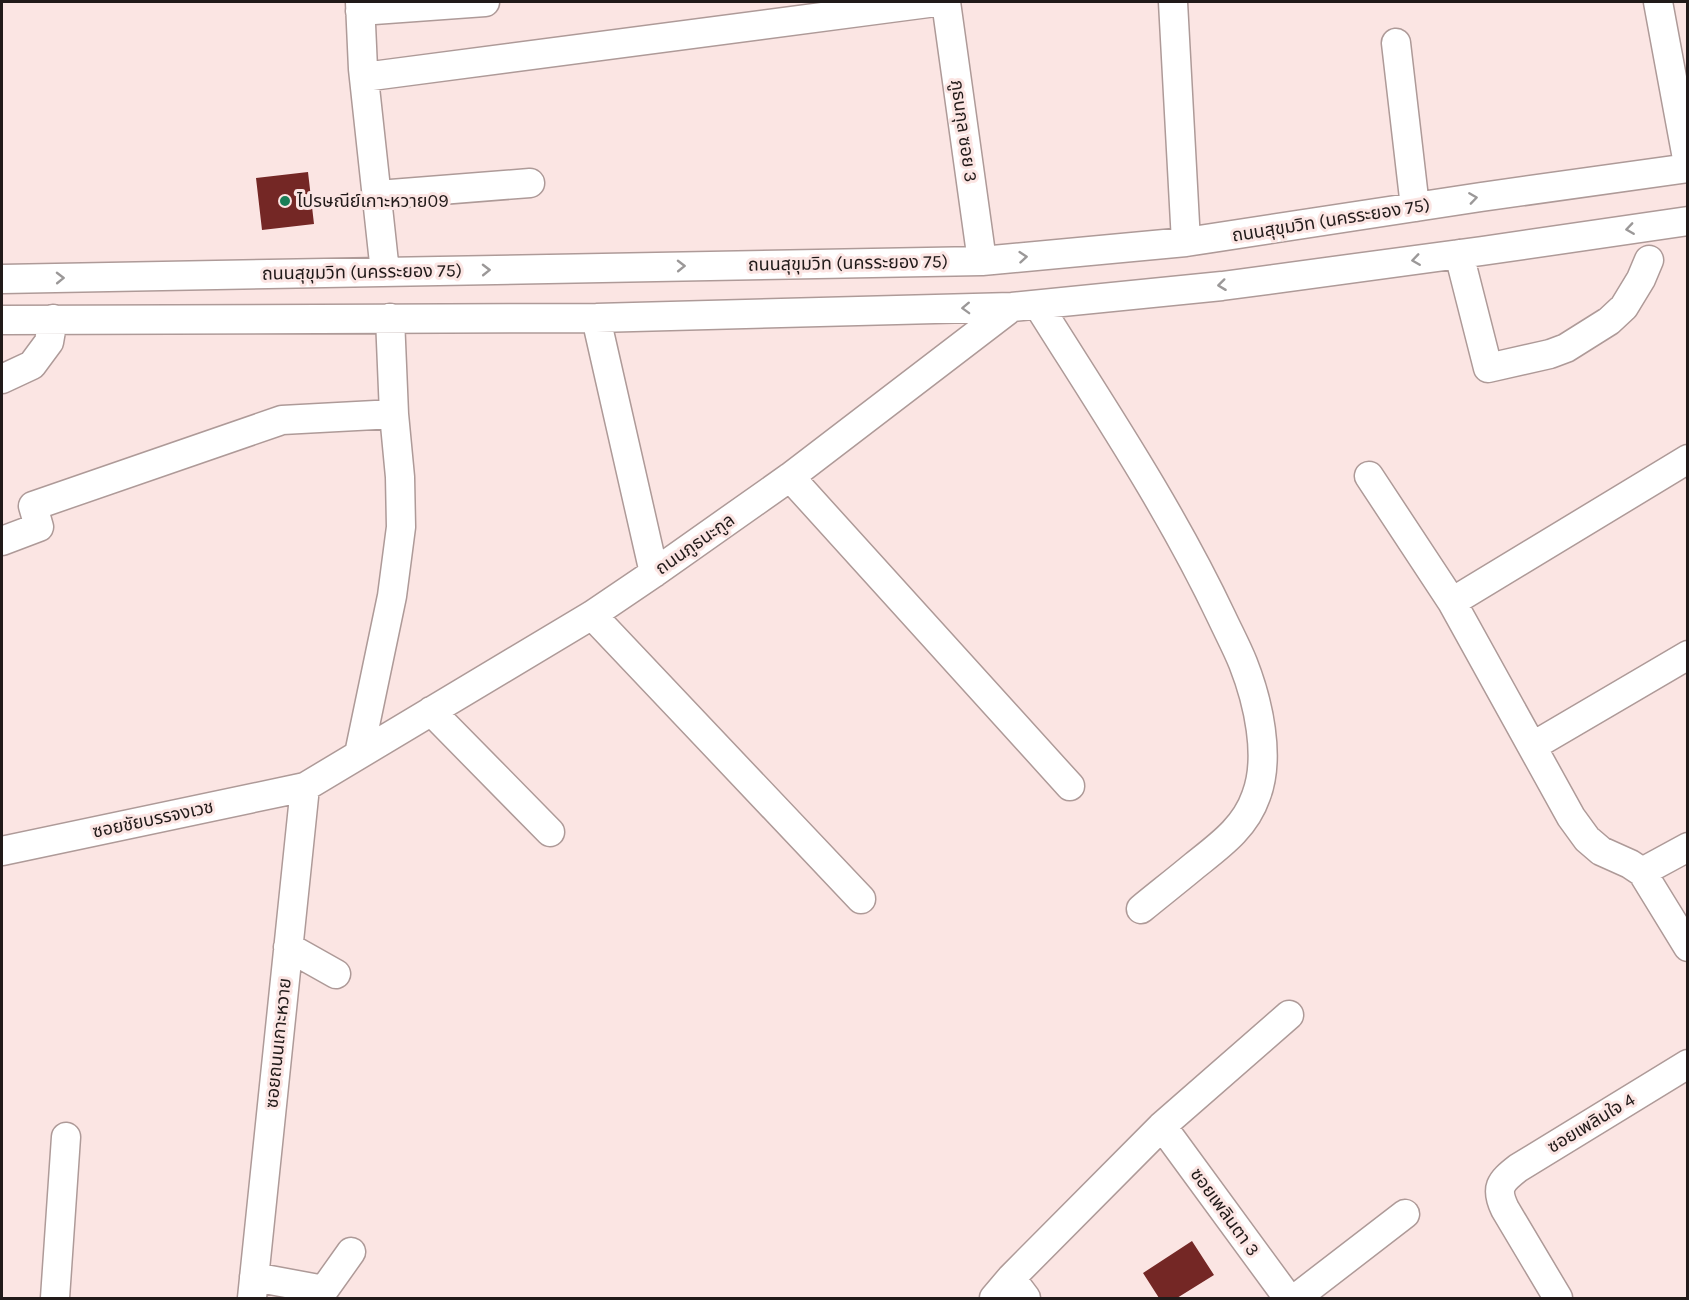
<svg xmlns="http://www.w3.org/2000/svg" width="1689" height="1300" viewBox="0 0 1689 1300" font-family="Karla,'Noto Sans Thai',sans-serif">
<style>
.building{fill:#742725}
.lines{fill:none;stroke-linecap:round;stroke-linejoin:round}
.minor-casing{stroke:#ae9a98;stroke-width:31}
.minor{stroke:#fff;stroke-width:28}
.oneway{stroke:#9b9898}
.poi-dot{fill:#187e57;stroke:#fbe5e3;stroke-width:2}
.labels{text-anchor:middle;dominant-baseline:central;stroke-width:6;stroke-linejoin:round;paint-order:stroke}
.street-label{font-size:18px;fill:#211a19;stroke:#fbe5e3}
.poi-label{font-size:18px;fill:#211a19;stroke:#fbe5e3;text-anchor:start}
</style>
<rect width="100%" height="100%" fill="#fbe5e3"/>
<path class="building" d="M308 172 314 224 262 230 256 178Z
M1192 1241 1214 1275 1177 1298H1159L1143 1273Z"/>
<g class="lines">
<g class="minor-casing">
<path id="minor" d="M360 2 363 69 385 272
M946 2 982 261
M1173 2 1186 242
M1658 2 1688 164
M360 11 485 2
M1396 43 1415 207
M364 77 936 2
M378 195 530 183
M1459 254 1488 368 1550 354 1566 348 1609 321 1624 307 1641 279 1649 260
M2 279 982 261 1186 242 1481 197 1688 168
M1038 305C1102 407 1170 508 1222 618 1229 633 1237 648 1243 663 1258 701 1271 757 1256 796 1245 828 1219 846 1194 866 1176 881 1158 895 1141 909
M596 318 654 573
M2 320 596 318 1012 307 1222 286 1482 251 1688 221
M2 379 32 365 49 342 53 319
M1369 476 1452 602 1571 817 1587 839 1601 851 1630 864 1642 872 1688 947
M790 477 1070 786
M2 541 39 527 33 506 282 420 394 414
M1452 602 1688 459
M592 615 861 899
M431 711 550 832
M1533 746 1688 655
M359 754 392 596 401 527 400 477 394 414 390 318
M2 851 305 787 592 615 654 573 790 477 1012 307
M1642 872 1688 847
M288 947 336 974
M1162 1126 1288 1298
M254 1277 324 1290 351 1252
M1011 1278 1026 1298
M55 1298 66 1137
M252 1298 305 787
M994 1298 1011 1278 1162 1126 1289 1015
M1296 1298 1405 1214
M1558 1298 1505 1209C1495 1188 1500 1182 1518 1168L1688 1064"/>
</g>
<use href="#minor" class="minor"/>
</g>
<defs><path id="oneway-chevron" d="M-2-3.5L2.5 0L-2 3.5" fill="none" stroke-width="1.6" stroke-linecap="round" stroke-linejoin="round" transform="scale(1.5)"/></defs>
<g class="oneway">
<use href="#oneway-chevron" transform="translate(1473 198) rotate(-8)"/>
<use href="#oneway-chevron" transform="translate(1630 229) rotate(172)"/>
<use href="#oneway-chevron" transform="translate(1023 257) rotate(-5)"/>
<use href="#oneway-chevron" transform="translate(1416 260) rotate(172)"/>
<use href="#oneway-chevron" transform="translate(681 266) rotate(-1)"/>
<use href="#oneway-chevron" transform="translate(486 270) rotate(-1)"/>
<use href="#oneway-chevron" transform="translate(60 278) rotate(-1)"/>
<use href="#oneway-chevron" transform="translate(1222 285) rotate(173)"/>
<use href="#oneway-chevron" transform="translate(966 308) rotate(178)"/>
</g>
<circle class="poi-dot" cx="285" cy="201" r="6"/>
<g class="labels">
<g class="street-label">
<text transform="translate(964 131) rotate(82)">ภูธนกุล ซอย 3</text>
<text transform="translate(1331 220) rotate(-9)">ถนนสุขุมวิท (นครระยอง 75)</text>
<text transform="translate(848 263) rotate(-1)">ถนนสุขุมวิท (นครระยอง 75)</text>
<text transform="translate(362 272) rotate(-1)">ถนนสุขุมวิท (นครระยอง 75)</text>
<text transform="translate(695 544) rotate(-35)">ถนนภูธนะกูล</text>
<text transform="translate(153 819) rotate(-12)">ซอยชัยบรรจงเวช</text>
<text transform="translate(278 1043) rotate(-84)">ซอยถนนเกาะหวาย</text>
<text transform="translate(1591 1123) rotate(-31)">ซอยเพลินใจ 4</text>
<text transform="translate(1225 1212) rotate(54)">ซอยเพลินตา 3</text>
</g>
<g class="poi-label">
<text x="297" y="201">ไปรษณีย์เกาะหวาย09</text>
</g>
</g>
<rect width="1689" height="1300" fill="none" stroke="#211a19" stroke-width="6"/>
</svg>
